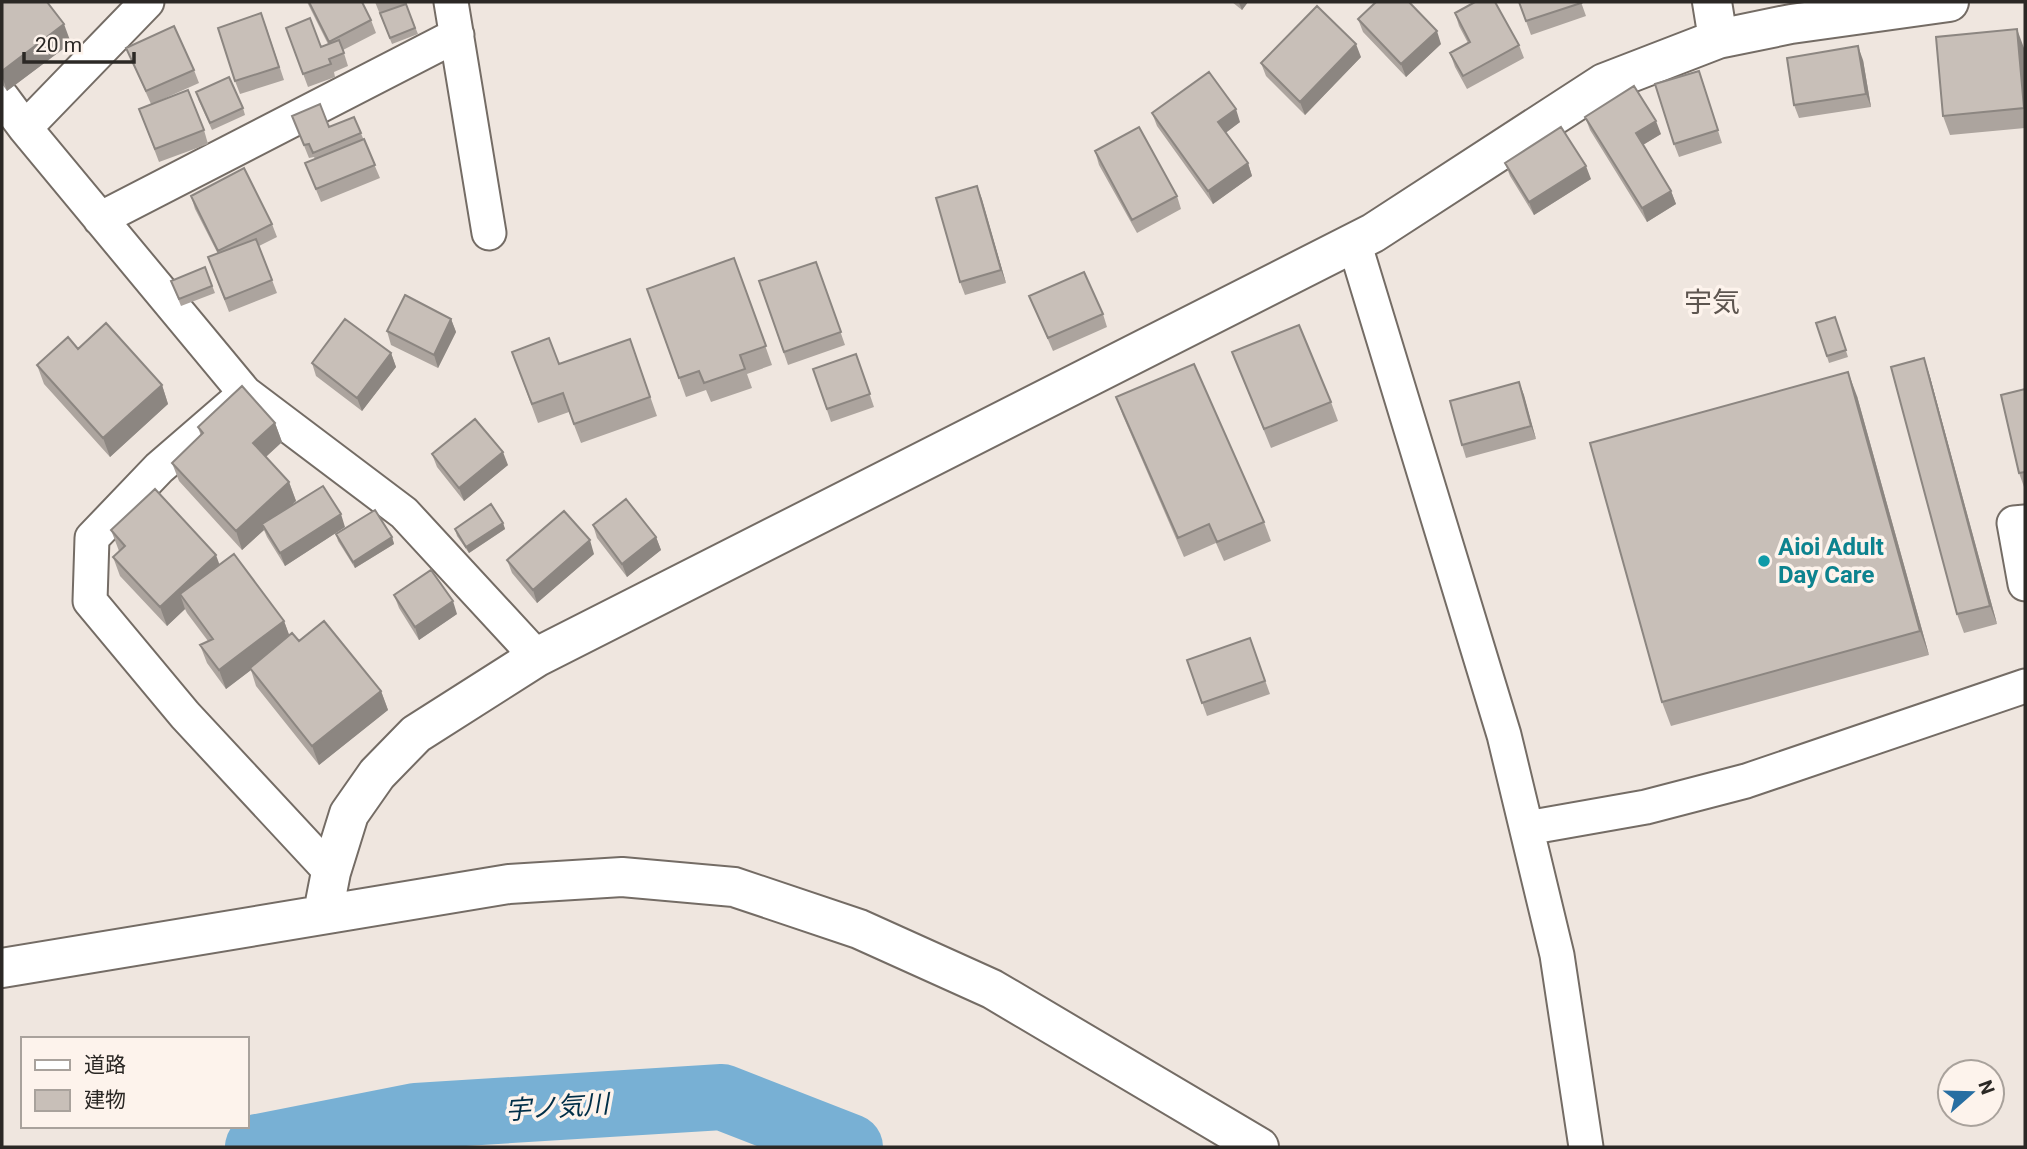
<svg xmlns="http://www.w3.org/2000/svg" width="2027" height="1149" viewBox="0 0 2027 1149" font-family="Roboto,'Noto Sans JP',sans-serif">
<style>
.lines{fill:none;stroke-linecap:round;stroke-linejoin:round}
.river{stroke:#78b0d4;stroke-width:66}
.street-casing{stroke:#746c65;stroke-width:37}
.secondary-casing{stroke:#746c65;stroke-width:42}
.street{stroke:#fff;stroke-width:33}
.secondary{stroke:#fff;stroke-width:38}
.wall{fill:#aca49e}
.shaded-wall{fill:#8c8681}
.building{fill:#c8bfb8;stroke:#8c8681;stroke-width:2}
.culture-dot{fill:#0f9aa8;stroke:#fdf3ec;stroke-width:2.5}
.labels{text-anchor:middle;dominant-baseline:central;stroke-width:7;stroke-linejoin:round;paint-order:stroke}
.culture-label{font-size:24px;font-weight:bold;fill:#0d838f;stroke:#fdf3ec;text-anchor:start}
.water-label{font-size:26px;font-style:italic;fill:#002e47;stroke:#fdf3ec}
.quarter-label{font-size:28px;fill:#5d554f;stroke:#fdf3ec}
</style>
<rect width="100%" height="100%" fill="#efe6df"/>
<g class="lines">
<path class="river" d="M258 1147 416 1116 722 1097 850 1147"/>
<g class="street-casing">
<path id="street" d="M451 2 489 233
M2 97 25 128 245 393 404 513 537 657
M25 128 147 2
M100 219 457 35
M1354 242 1504 735 1557 955 1586 1147
M233 404 159 468 92 538 90 601 185 715 331 872
M2025 522 2014 523 2025 584
M1527 828 1646 807 1746 781 2025 686"/>
</g>
<g class="secondary-casing">
<path id="secondary" d="M1712 2 1718 39
M323 913 331 872 349 814 377 774 416 734 537 657 1373 233 1604 83 1718 39 1791 24 1949 2
M2 968 509 884 622 877 734 887 859 929 992 989 1259 1147"/>
</g>
<use href="#street" class="street"/>
<use href="#secondary" class="secondary"/>
</g>
<path class="wall" d="M2 2 71 43 7 91 2 84Z
M307 2H362L371 20 376 33 343 50 348 66 334 72 335 77 308 87 286 28 321 47 328 44Z
M375 2H409L400 6 406 4 418 34 392 44Z
M1232 2H1248L1242 10Z
M1519 2H1581L1586 16 1531 35Z
M1455 13 1519 45 1524 58 1467 89 1455 67 1450 53 1468 43 1459 26Z
M1358 19 1441 44 1406 77 1363 32Z
M266 26 284 80 240 94 235 81Z
M126 48 194 70 199 83 152 104 204 130 208 144 159 162 139 109 151 104Z
M2024 48 2025 63V128L1950 135 1943 116Z
M1361 57 1305 115 1266 76 1261 63Z
M1863 60 1871 107 1799 118 1794 105Z
M1703 84 1722 143 1679 157 1674 144Z
M198 99 243 108 245 115 212 130Z
M1152 113 1240 122 1226 132 1248 163 1252 176 1213 204 1157 126Z
M292 116 329 127 354 117 380 178 321 202 305 163 315 159 314 157 309 158Z
M1585 117 1661 134 1643 145 1671 191 1676 204 1647 222 1590 130Z
M1095 151 1177 196 1181 209 1137 233 1099 165Z
M1505 163 1591 179 1534 215 1510 176Z
M977 186 1006 283 965 295 960 282Z
M191 196 272 224 277 237 259 246 277 293 229 312 208 257 218 254 195 209Z
M734 258 772 365 747 374 752 388 711 402 706 390 686 397 647 289Z
M816 262 845 345 788 365 759 281Z
M205 267 215 293 181 306 171 281Z
M1029 296 1103 314 1107 327 1053 351Z
M1835 317 1848 357 1829 363 1816 323Z
M451 319 456 332 438 368 391 345 387 331Z
M630 339 657 416 581 443 569 412 538 423 512 352 559 364Z
M78 349 162 385 168 404 110 457 44 384 37 365Z
M1232 352 1331 402 1338 421 1271 448Z
M391 353 396 367 362 411 316 376 312 363Z
M856 354 874 407 831 422 813 369Z
M1924 358 1930 377 1997 624 1964 633 1957 614Z
M1519 382 1536 439 1466 458 1462 445Z
M2025 389V486L2024 487 2019 473Z
M1857 396 1929 655 1671 726 1662 702Z
M1116 397 1264 522 1271 541 1224 561 1216 543 1184 557 1123 416Z
M275 423 282 442 266 457 289 482 296 501 288 508 345 527 285 566 267 537 264 530 242 550 179 481 172 463 201 436 198 427Z
M432 454 508 465 464 501 437 467Z
M503 523 505 529 469 553 457 536 455 529Z
M593 525 656 537 661 550 627 577 597 538Z
M111 530 220 565 284 621 289 635 299 641 381 691 388 710 319 765 256 686 251 670 226 689 207 663 200 645 208 641 187 613 185 609 167 626 120 576 113 557 119 551Z
M336 534 392 537 394 544 355 568 338 541Z
M594 554 537 603 512 573 507 560Z
M394 595 457 614 419 640 399 608Z
M1250 638 1270 694 1207 716 1187 660Z"/>
<path class="shaded-wall" d="M1240 2H1248L1242 10 1239 3Z
M64 24 71 43 7 91 2 76V71Z
M2017 29 2024 48 2025 63V111Z
M1437 31 1441 44 1406 77 1401 64Z
M1356 44 1361 57 1305 115 1300 102Z
M1858 46 1863 60 1871 107 1866 94Z
M1236 109 1240 122 1223 135 1218 122Z
M1656 121 1661 134 1641 146 1636 133Z
M1248 163 1252 176 1213 204 1208 191Z
M1586 166 1591 179 1534 215 1529 202Z
M977 186 982 199 1006 283 1001 270Z
M1671 191 1676 204 1647 222 1642 208Z
M451 319 456 332 438 368 434 355Z
M391 353 396 367 362 411 357 398Z
M1924 358 1930 377 1997 624 1990 606Z
M1848 372 1857 396 1929 655 1920 631Z
M1519 382 1524 395 1536 439 1531 426Z
M162 385 168 404 110 457 103 438Z
M275 423 282 442 260 462 253 443Z
M503 452 508 465 464 501 459 488Z
M289 482 296 501 265 529 262 524 264 530 242 550 236 531Z
M341 514 345 527 285 566 280 553Z
M503 523 505 529 469 553 466 547Z
M392 537 394 544 355 568 353 562Z
M656 537 661 550 627 577 622 564Z
M590 540 594 554 537 603 533 590Z
M216 555 223 574 180 594 185 609 167 626 160 607Z
M453 601 457 614 419 640 415 627Z
M284 621 291 640 250 668 251 670 226 689 219 670Z
M381 691 388 710 319 765 312 746Z"/>
<path class="building" d="M2 2H47L64 24 2 71Z
M309 2H362L371 20 329 42Z
M1376 2H1409L1437 31 1401 64 1358 19Z
M1475 2H1495L1519 45 1463 76 1450 53 1470 42 1455 13Z
M1519 2H1580L1581 3 1526 21Z
M406 4 415 28 390 38 380 13Z
M1317 6 1356 44 1300 102 1261 63Z
M261 13 279 67 235 81 218 28Z
M310 18 321 47 339 40 344 53 329 59 331 64 303 74 286 28Z
M174 26 194 70 146 91 126 48Z
M2017 29 2024 108 1943 116 1936 37Z
M1858 46 1866 94 1794 105 1787 58Z
M1699 71 1718 130 1674 144 1655 84Z
M1209 72 1236 109 1218 122 1248 163 1208 191 1152 113Z
M229 77 243 108 210 123 196 92Z
M1634 86 1656 121 1636 133 1671 191 1642 208 1585 117Z
M188 90 204 130 155 149 139 109Z
M320 104 329 127 354 117 361 133 313 153 309 144 304 145 292 116Z
M1139 127 1177 196 1132 220 1095 151Z
M1561 127 1586 166 1529 202 1505 163Z
M364 139 375 165 316 189 305 163Z
M244 168 272 224 218 251 191 196Z
M977 186 1001 270 960 282 936 198Z
M256 239 272 280 225 299 208 257Z
M734 258 766 346 740 355 745 369 704 383 699 371 679 378 647 289Z
M816 262 841 332 784 352 759 281Z
M205 267 212 286 179 299 171 281Z
M1084 272 1103 314 1048 338 1029 296Z
M405 295 451 319 434 355 387 331Z
M1835 317 1846 350 1827 356 1816 323Z
M345 319 391 353 357 398 312 363Z
M106 323 162 385 103 438 37 365 68 337 78 349Z
M1299 325 1331 402 1264 429 1232 352Z
M549 338 559 364 630 339 650 397 574 424 563 393 532 404 512 352Z
M856 354 870 394 827 409 813 369Z
M1924 358 1990 606 1957 614 1891 367Z
M1194 364 1264 522 1217 542 1209 524 1178 538 1116 397Z
M1848 372 1920 631 1662 702 1590 443Z
M1519 382 1531 426 1462 445 1450 401Z
M242 386 275 423 253 443 289 482 236 531 172 463 203 433 198 427Z
M2025 389V472L2019 473 2001 395Z
M475 419 503 452 459 488 432 454Z
M323 486 341 514 280 553 262 524Z
M155 489 216 555 160 607 113 557 125 546 111 530Z
M626 499 656 537 622 564 593 525Z
M491 504 503 523 466 547 455 529Z
M375 510 392 537 353 562 336 534Z
M564 511 590 540 533 590 507 560Z
M234 554 284 621 219 670 200 645 213 639 180 594Z
M431 570 453 601 415 627 394 595Z
M324 621 381 691 312 746 250 668 292 633 299 641Z
M1250 638 1265 681 1202 703 1187 660Z"/>
<circle class="culture-dot" cx="1764" cy="561" r="7"/>
<g class="labels">
<g class="culture-label">
<text x="1778" y="547">Aioi Adult<tspan x="1778" dy="28">Day Care</tspan></text>
</g>
<g class="water-label">
<text transform="translate(557 1107) rotate(-4)">宇ノ気川</text>
</g>
<g class="quarter-label">
<text x="1712" y="302">宇気</text>
</g>
</g>
<rect width="2027" height="1149" fill="none" stroke="#2b2825" stroke-width="7"/>
<rect x="21" y="1037" width="228" height="91" fill="#fdf3ec" stroke="#a9a29c" stroke-width="2"/>
<rect x="35" y="1060" width="35" height="10" fill="#ffffff" stroke="#a9a29c" stroke-width="2"/>
<text x="84" y="1072" font-size="21" fill="#2b2825">道路</text>
<rect x="35" y="1090" width="35" height="21" fill="#c8bfb8" stroke="#a9a29c" stroke-width="2"/>
<text x="84" y="1107" font-size="21" fill="#2b2825">建物</text>
<g transform="translate(1971 1093) rotate(70)"><circle r="33" fill="#fdf3ec" stroke="#a9a29c" stroke-width="2"/>
<path d="M0-5L12 26L0 18L-12 26Z" fill="#276ea2"/>
<text y="-10" font-size="19" font-weight="bold" text-anchor="middle" fill="#2b2825">N</text>
</g>
<path d="M24 52v10h110v-10" fill="none" stroke="#2b2825" stroke-width="3.5"/>
<text x="35" y="52" font-size="21" fill="#2b2825" stroke="#fdf3ec" stroke-width="5" paint-order="stroke">20 m</text>
</svg>
